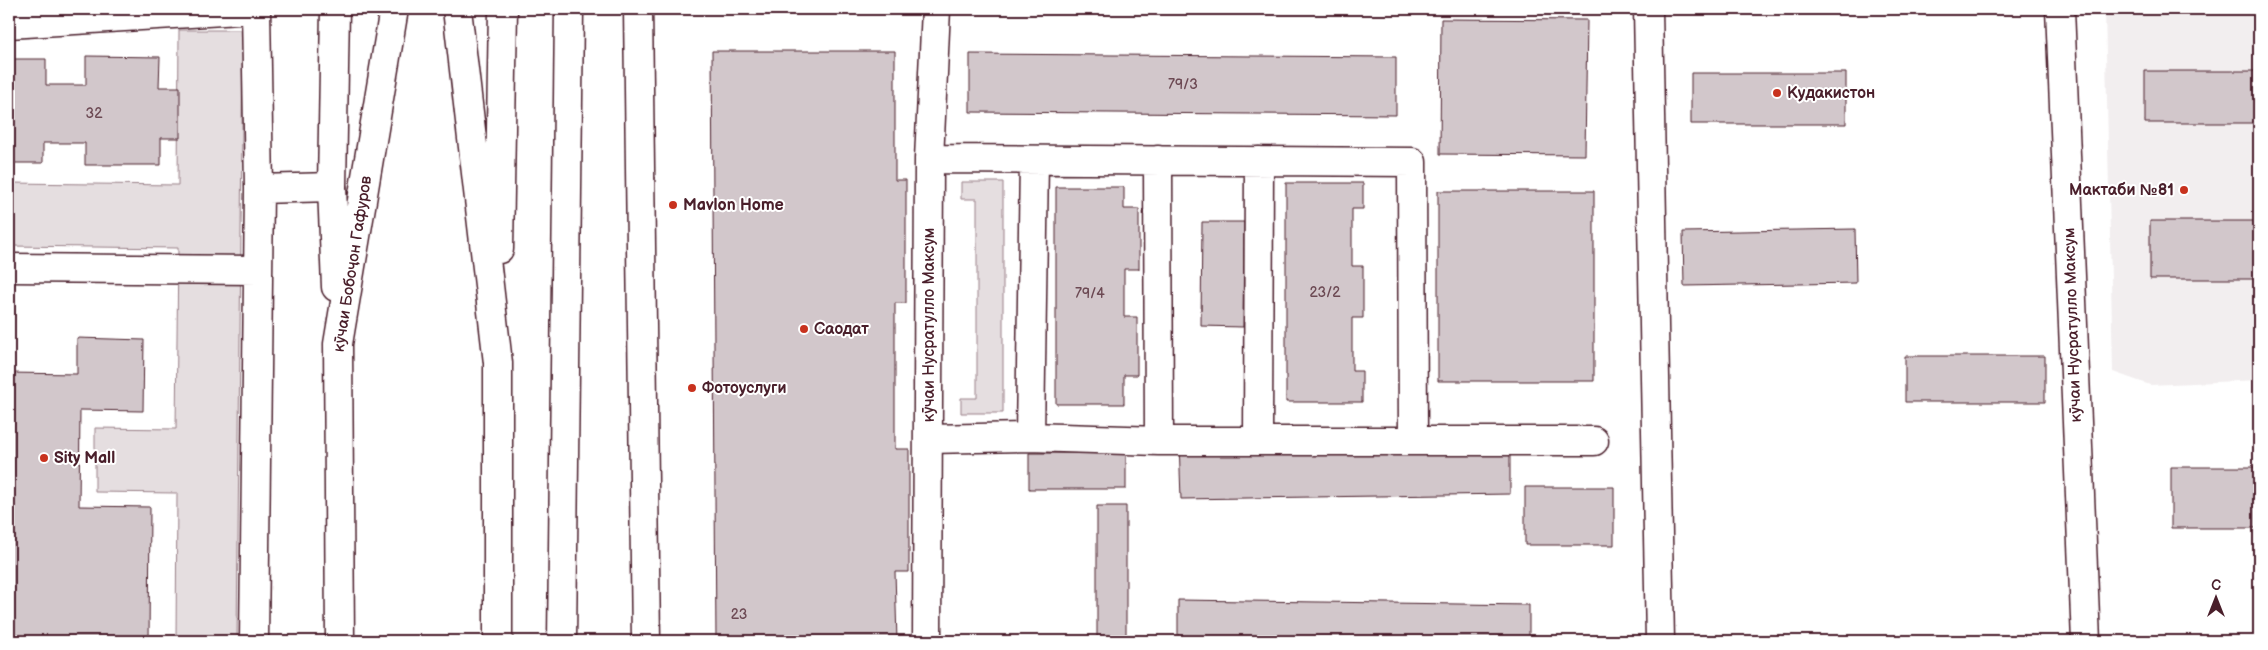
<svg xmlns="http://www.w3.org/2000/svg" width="2268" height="650" viewBox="0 0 2268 650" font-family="'Balsamiq Sans',sans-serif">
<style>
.built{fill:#f2eeef}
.green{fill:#e5dee0;stroke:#987e86}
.building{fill:#d2c7cb;stroke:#4a1f2b}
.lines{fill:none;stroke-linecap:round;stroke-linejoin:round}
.minor-casing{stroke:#4a1f2b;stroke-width:31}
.major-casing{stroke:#4a1f2b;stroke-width:31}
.minor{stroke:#fff;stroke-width:28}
.major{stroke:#fff;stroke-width:28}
.poi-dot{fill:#c8321e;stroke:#fff;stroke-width:2}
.labels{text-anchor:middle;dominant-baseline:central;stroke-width:4;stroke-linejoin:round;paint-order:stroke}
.number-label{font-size:14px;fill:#6c4953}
.poi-label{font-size:16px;font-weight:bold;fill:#4a1f2b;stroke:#fff;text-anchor:start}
.street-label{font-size:16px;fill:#4a1f2b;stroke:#fff}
</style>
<rect width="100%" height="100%" fill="#fff"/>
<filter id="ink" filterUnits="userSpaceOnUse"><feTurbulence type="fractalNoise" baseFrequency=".02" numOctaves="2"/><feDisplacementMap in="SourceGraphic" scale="10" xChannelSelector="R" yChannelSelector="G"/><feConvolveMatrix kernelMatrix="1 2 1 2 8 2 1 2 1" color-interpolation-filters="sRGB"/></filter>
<g filter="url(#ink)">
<path class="built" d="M2105 9H2259V380L2150 385 2113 372Z"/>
<path class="green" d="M179 30H243L237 641H176L177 493 95 492V428L176 429 178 248 9 246V183L178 185Z
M961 182H1003V413H961V398H977V199H961Z"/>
<path class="building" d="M1441 19 1587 20 1585 155 1440 154Z
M712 51H895V180H906V303H895V449H909V572H895L897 641H716Z
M970 54 1396 57V115L970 112Z
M86 56 160 57 159 87H180V138H161V165H85V143H43V163H9V59H46V85H86Z
M2145 71H2259V123H2145Z
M1691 73H1846V124H1691Z
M1286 183H1363V209H1352V266H1363V318H1352V371H1362V402H1286Z
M1056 187H1124V209H1139V269H1124V317H1137V375H1124V404H1056Z
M1438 191H1594V381H1438Z
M2150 221H2259V279H2150Z
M1202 222H1244L1243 327 1201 326Z
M1855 229 1856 283 1684 286 1683 232Z
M77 338 144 340 143 411 80 410 79 506 150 507 149 641H9V373L77 374Z
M1905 356H2045V402H1905Z
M1510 436V494L1181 499 1179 441Z
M1029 453H1126V489H1029Z
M2171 467H2259V528H2171Z
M1525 487H1614V545H1525Z
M1097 506H1126V641H1097Z
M1178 600 1529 605V641H1178Z"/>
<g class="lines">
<g class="minor-casing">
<path id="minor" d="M638 9 646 641
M1648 9 1660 641
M2060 9 2086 641
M9 24 256 9
M929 159 1412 162 1413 441
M259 189 332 187
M9 268 258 270
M1030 437 1034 160
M929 439 1030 437 1159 441 1158 160
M1159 441H1594
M1258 441 1259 161
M254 641 259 189 256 9
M562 641 569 9
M927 641 929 159 936 9"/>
</g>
<g class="major-casing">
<path id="major" d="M335 9 332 187 336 287
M457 9 498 363V641
M499 249 503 9
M340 641 338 344 394 9"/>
</g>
<use href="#minor" class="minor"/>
<use href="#major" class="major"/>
</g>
</g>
<g class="poi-dot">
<circle cx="1777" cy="93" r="5"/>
<circle cx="2184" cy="190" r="5"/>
<circle cx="673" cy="205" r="5"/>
<circle cx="804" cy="329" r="5"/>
<circle cx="692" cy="388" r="5"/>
<circle cx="44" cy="458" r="5"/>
</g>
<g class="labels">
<g class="number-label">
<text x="1183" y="84">79/3</text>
<text x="94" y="113">32</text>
<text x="1325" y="292">23/2</text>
<text x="1090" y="293">79/4</text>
<text x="739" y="614">23</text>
</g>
<g class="poi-label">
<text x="1787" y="93">Кудакистон</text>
<text x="2174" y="190" text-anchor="end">Мактаби №81</text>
<text x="683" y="205">Mavlon Home</text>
<text x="814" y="329">Саодат</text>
<text x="702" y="388">Фотоуслуги</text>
<text x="54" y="458">Sity Mall</text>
</g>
<g class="street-label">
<text transform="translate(353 264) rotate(-81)">кӯчаи Бобоҷон Гафуров</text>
<text transform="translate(929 325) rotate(-90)">кӯчаи Нусратулло Максум</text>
<text transform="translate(2073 325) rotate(-92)">кӯчаи Нусратулло Максум</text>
</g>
</g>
<rect width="2268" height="650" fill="none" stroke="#fff" stroke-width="30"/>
<rect x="15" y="15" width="2238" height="620" fill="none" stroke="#4a1f2b" stroke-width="2" filter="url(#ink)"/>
<g transform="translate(2216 598)" stroke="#ffffff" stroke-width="4" paint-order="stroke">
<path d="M0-4L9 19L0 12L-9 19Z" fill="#4a1f2b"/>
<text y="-8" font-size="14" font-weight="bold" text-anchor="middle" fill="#4a1f2b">С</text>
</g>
</svg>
